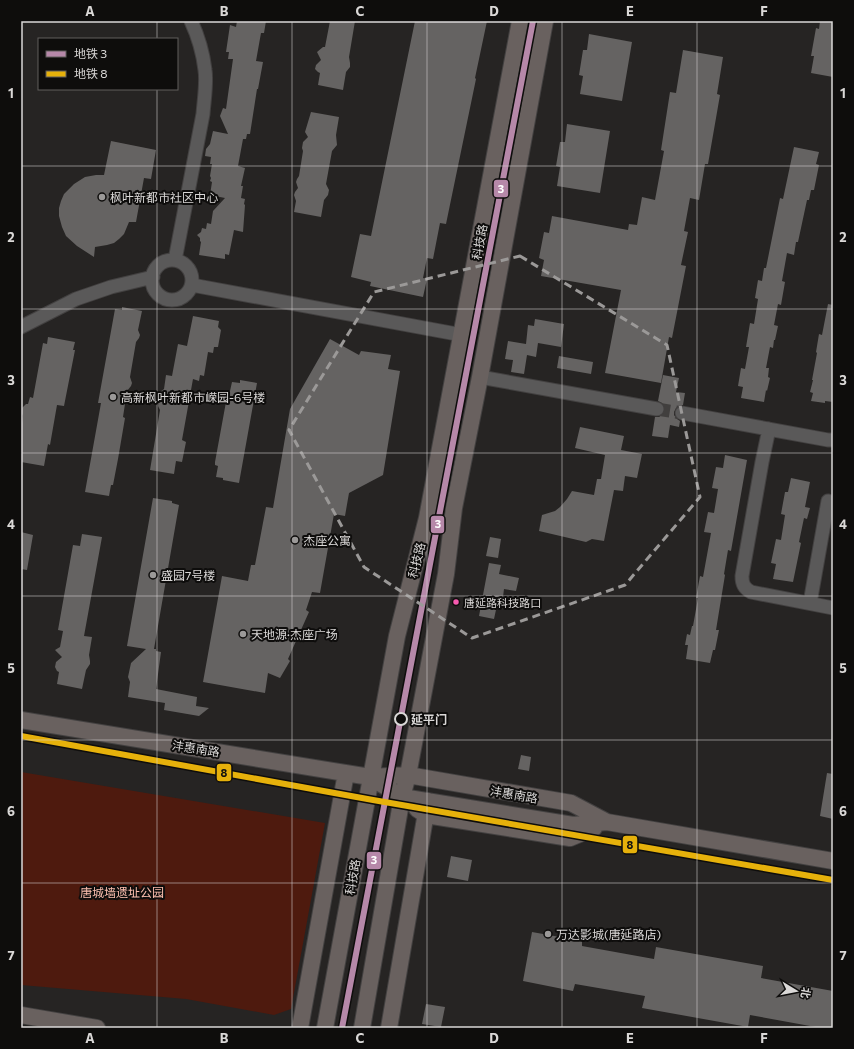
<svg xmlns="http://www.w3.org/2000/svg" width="854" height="1049" viewBox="0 0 854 1049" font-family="Commissioner,'Noto Sans SC',sans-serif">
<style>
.green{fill:#4e1a0e}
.building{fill:#656362}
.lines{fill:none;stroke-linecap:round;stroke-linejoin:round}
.minor-tunnel{stroke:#413f3e;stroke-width:13;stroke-dasharray:13 6;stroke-linecap:butt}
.minor-casing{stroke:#434141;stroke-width:15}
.major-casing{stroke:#434141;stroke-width:18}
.minor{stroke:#5a5959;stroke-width:13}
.major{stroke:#69615f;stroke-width:16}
.metro-1-casing{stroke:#0e0d0c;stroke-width:9}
.metro-2-casing{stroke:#0e0d0c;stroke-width:9}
.metro-1{stroke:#b688a9;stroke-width:6}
.metro-2{stroke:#e6b10b;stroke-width:6}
.marked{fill:none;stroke:#9b9998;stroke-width:3;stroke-dasharray:8 5;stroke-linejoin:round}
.grid{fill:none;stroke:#dad8d7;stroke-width:1;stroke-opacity:0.55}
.poi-dot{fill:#9b9998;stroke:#0e0d0c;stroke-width:1.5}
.bus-dot{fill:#f75aaf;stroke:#0e0d0c;stroke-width:1.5}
.stop-dot{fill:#0e0d0c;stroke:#dad8d7;stroke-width:2}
.labels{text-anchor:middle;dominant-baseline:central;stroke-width:4;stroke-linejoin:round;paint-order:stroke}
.bus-label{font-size:11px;fill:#dad8d7;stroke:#0e0d0c;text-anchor:start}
.poi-label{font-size:12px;fill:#dad8d7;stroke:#0e0d0c;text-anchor:start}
.street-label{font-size:12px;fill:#dad8d7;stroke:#0e0d0c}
.stop-label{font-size:12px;font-weight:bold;fill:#dad8d7;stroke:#0e0d0c;text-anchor:start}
.park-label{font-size:12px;fill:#fcbfaf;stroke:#0e0d0c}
.line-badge{stroke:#0e0d0c;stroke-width:1.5}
.badge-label{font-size:11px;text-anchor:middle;font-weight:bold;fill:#fff}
.pale-badge-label{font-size:11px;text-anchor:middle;font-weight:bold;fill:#111}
.neatline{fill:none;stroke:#dad8d7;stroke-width:1.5}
.grid-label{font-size:13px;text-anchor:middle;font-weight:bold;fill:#dad8d7}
</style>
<rect width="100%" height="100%" fill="#262423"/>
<path class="green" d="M21 772 325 823 291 1009 274 1015 186 999 21 985Z"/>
<path class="building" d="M237 21H266L264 33H261L256 61 263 62 258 89H257L250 134H247L246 139H243L238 166 245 168 241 186H243L241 198 245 199 244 204 245 205 243 232 234 230 229 255 225 254V259L199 255 201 242 200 241V238L197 235 201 232 202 228 206 229 207 223 211 224 213 211 225 198 210 195 212 182 210 181 211 178 210 176 212 164H210L211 157 205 156 206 149 210 144 213 131 228 134 220 116 223 108 226 109 233 59H228L229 52H226L230 25 236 27Z
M330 21H355L349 57 350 63V67L346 72 343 90 318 85 320 73 318 72 315 69 316 65 321 60 317 52 323 47H325Z
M415 21H487L475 78 476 79 446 224 440 223 433 259 427 258 423 278 427 279 423 297 370 286 371 282 351 277 360 234 371 236Z
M820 21H833V77L811 73 814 56H811L816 28 819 29Z
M589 34 632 42 622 101 580 94 583 76 579 75 583 50H587Z
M683 50 723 57 717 94 720 95 708 164H705L699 200 690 198 684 231 688 232 681 265 686 266 672 338 669 337 661 383 605 373 621 290 541 276 544 260 539 258 544 232 549 233 552 216 628 230 629 224 637 225 642 197 655 200 664 151 661 150 670 92 676 93Z
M311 112 339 117 336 135 337 145 332 151 326 184 329 190 328 195 324 200 321 217 294 212 296 201 294 195 295 192 298 188 296 182 297 179 299 176 303 151 302 148 303 142 308 137 305 132Z
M567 124 610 131 600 193 557 186 560 167 556 166 560 142H565Z
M111 141 156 150 151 179 144 178 136 222H129L124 234 119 239 114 243 107 245 95 247 94 257 77 246 66 236 62 227 59 216V208L61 201 64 194 74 184 85 177 96 175H104Z
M794 147 819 152 816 164 819 165 814 190H811L809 200H807L798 242H796L794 255 787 253 782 281 785 282 781 305 778 304 774 325 778 326 775 340H774L773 348 770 347 766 368H769L768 377 770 378 767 391 766 390 764 402 741 398 743 387 738 386 741 368 745 369 749 347H746L750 323 754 324 758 299 755 298 758 280 762 281 764 268H766L780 198 783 199Z
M828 304 833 305V402L825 401V403L811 401 813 393 810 392 813 380H812L817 353 816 352 819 334 822 335Z
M122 307 142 311 138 330 140 335 139 338 136 342 130 377 132 383 131 386 127 391 123 417 125 418 118 459 113 485H111L109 496 85 492 101 403H98L115 309 122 310Z
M193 316 219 321 218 327 221 330 218 347H214L213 353 208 352 204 376 200 375 199 381 193 379 182 440 186 442 182 462 176 461 174 474 150 470 160 410 158 406 160 392 164 389 166 375 172 376 178 344 187 346Z
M535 319 564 324 561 347 538 343 536 357 527 355 524 374 511 372 513 360 505 359 508 341 526 344 528 325 534 326Z
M48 337 75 342 73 350H75L64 406 57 405 50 445 48 444 44 466 21 462V430L23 416 21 411 22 408 26 404H28L30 397 33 398 43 343 47 344Z
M330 339 359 355 361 351 391 355 388 369 400 371 383 475 349 493 345 516 334 514 320 593 312 592 306 610 309 612 288 659 290 661 280 678 268 673 265 693 203 682 222 576 248 581 251 565H255L266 507 273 508 290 409Z
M559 356 593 362 591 374 557 368Z
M663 375 679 378 676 392 685 393 683 405 679 406 676 408 674 412V415L677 419 680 421 679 427 670 425 668 438 652 436 655 417H659L663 414 665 410 664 406 662 403 658 401Z
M240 380 257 383 239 483 223 480V478L216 477 218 466 215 465V462L228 391H230L232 382 240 383Z
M580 427 624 436 621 450 642 454 637 478 625 476 623 491 614 490 604 541 592 539 586 542 539 531 542 515 555 511 560 507 567 499 572 491 594 495 597 479H601L605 455 575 448Z
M725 455 747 460 731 551 728 550 724 574 725 575 716 630H719L715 650H713L710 663 686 659 688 645H685L687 634 690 635 692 626H693L698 598H696L700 576 703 577 711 533 704 532 708 512 714 513 718 489 712 488 716 467 723 468Z
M791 478 810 482 805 507 810 508 807 519 804 518 799 542 801 543 793 582 773 579 776 564 771 563 776 539 781 540 785 515 781 514 785 492H788Z
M153 498 172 501V503L179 505 154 649H156V651L161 652 156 689 197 697 196 706 209 708 199 716 164 710 165 703 128 697 130 682 128 677 131 663 146 649 127 646Z
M21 532 33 535 27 570 21 569Z
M82 534 102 537 84 636 92 637 89 655 90 661V664L86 670 82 689 57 684 59 672 57 671 55 667 56 662 62 657 55 650 60 647 63 631 58 630 73 545 80 546Z
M490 537 501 539 498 558 486 556Z
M489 563 501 565 499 574 519 578 516 591 504 589 503 597 499 596 494 619 479 616Z
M521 755 531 757 529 771 518 769Z
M827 773 833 774V819L820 816Z
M451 856 472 860 468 881 447 877Z
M532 932 582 941V946L654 959 656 947 763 966 761 978 833 991V1028H821L750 1015 748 1027 642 1008 645 996 575 984 573 991 523 981Z
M426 1004 445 1007 441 1027 422 1024Z"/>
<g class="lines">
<path class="minor-tunnel" d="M657 409 682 413"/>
<g class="minor-casing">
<path id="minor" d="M152 280a20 20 0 1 1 40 0a20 20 0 1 1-40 0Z
M175 260 203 114C204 100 207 83 205 70 203 53 198 36 191 21
M192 285 462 335
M21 327 76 299 111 287 153 277
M480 377 657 409
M682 413 828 440H833
M769 429 762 462 742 576C742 584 744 588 751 592L833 608
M810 603 828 501"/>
</g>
<g class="major-casing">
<path id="major" d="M21 720 370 777 402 797 573 825 607 822 833 861
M370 777 408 775 571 803 607 822
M417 809 426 815 570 838 594 828
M21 1015 97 1028
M300 1028 346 773
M325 1028 397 636 427 518 520 21
M362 1028 402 797 408 775 446 574 454 508 480 377 545 21
M389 1028 428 801"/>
</g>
<use href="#minor" class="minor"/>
<use href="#major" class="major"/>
<g class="metro-1-casing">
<path id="metro-1" d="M342 1028 533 21"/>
</g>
<g class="metro-2-casing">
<path id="metro-2" d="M21 736 373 800 833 880"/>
</g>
<use href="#metro-1" class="metro-1"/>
<use href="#metro-2" class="metro-2"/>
</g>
<path class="marked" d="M520 256 667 345 700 497 625 585 472 638 364 567 289 430 374 292Z"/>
<path class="grid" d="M157 21V39M292 21V1028M427 21V1028M562 21V1028M697 21V1028M157 89V1028M21 166H833M21 309H833M21 453H833M21 596H833M21 740H833M21 883H833"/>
<g class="poi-dot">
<circle cx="102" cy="197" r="4"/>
<circle cx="113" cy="397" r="4"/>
<circle cx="295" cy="540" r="4"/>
<circle cx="153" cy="575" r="4"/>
<circle cx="243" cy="634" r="4"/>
<circle cx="548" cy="934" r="4"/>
</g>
<circle class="bus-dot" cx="456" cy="602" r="3.5"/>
<circle class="stop-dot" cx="401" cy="719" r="6"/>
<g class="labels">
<g class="bus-label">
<text x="464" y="602">唐延路科技路口</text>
</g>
<g class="poi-label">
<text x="110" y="197">枫叶新都市社区中心</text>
<text x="121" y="397">高新枫叶新都市嵘园-6号楼</text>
<text x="303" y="540">杰座公寓</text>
<text x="161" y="575">盛园7号楼</text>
<text x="251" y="634">天地源·杰座广场</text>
<text x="556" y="934">万达影城(唐延路店)</text>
</g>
<g class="street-label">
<text transform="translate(479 242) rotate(-79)">科技路</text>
<text transform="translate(416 560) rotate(-76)">科技路</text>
<text transform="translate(196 748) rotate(9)">沣惠南路</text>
<text transform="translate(514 794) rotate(10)">沣惠南路</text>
<text transform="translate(352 877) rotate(-80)">科技路</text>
</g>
<g class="stop-label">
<text x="411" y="719">延平门</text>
</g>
<g class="park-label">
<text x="122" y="892">唐城墙遗址公园</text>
</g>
</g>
<g class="line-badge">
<rect x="493" y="179" width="16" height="19" rx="4" fill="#b688a9"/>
<rect x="430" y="515" width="15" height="19" rx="4" fill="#b688a9"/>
<rect x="216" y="763" width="16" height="19" rx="4" fill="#e6b10b"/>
<rect x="622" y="835" width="16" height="19" rx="4" fill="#e6b10b"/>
<rect x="366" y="851" width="16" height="19" rx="4" fill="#b688a9"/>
</g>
<g class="badge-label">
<text x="501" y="193">3</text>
<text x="438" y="528">3</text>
<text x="374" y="864">3</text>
</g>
<g class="pale-badge-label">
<text x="224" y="777">8</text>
<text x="630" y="849">8</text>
</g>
<rect width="854" height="1049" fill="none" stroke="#0e0d0c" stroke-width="44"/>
<rect x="38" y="38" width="140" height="52" fill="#0e0d0c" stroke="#605e5d"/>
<rect x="46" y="51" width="20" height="6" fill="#b688a9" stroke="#605e5d"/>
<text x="74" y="58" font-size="12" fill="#dad8d7">地铁 3</text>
<rect x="46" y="71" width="20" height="6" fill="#e6b10b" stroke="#605e5d"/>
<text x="74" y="78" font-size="12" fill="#dad8d7">地铁 8</text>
<g transform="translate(796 991) rotate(100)" stroke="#0e0d0c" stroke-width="3" paint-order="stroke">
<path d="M0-3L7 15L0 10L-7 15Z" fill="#dad8d7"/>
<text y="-6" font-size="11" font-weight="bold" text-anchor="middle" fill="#dad8d7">北</text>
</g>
<rect x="22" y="22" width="810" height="1005" class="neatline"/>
<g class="grid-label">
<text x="90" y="16">A</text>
<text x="224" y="16">B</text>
<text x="360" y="16">C</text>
<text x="494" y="16">D</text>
<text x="630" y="16">E</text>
<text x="764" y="16">F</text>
<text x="11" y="98">1</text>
<text x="843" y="98">1</text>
<text x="11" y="242">2</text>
<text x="843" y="242">2</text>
<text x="11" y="385">3</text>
<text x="843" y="385">3</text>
<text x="11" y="529">4</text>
<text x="843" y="529">4</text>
<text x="11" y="673">5</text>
<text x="843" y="673">5</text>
<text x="11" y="816">6</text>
<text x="843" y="816">6</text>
<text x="11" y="960">7</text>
<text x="843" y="960">7</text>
<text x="90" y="1043">A</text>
<text x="224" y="1043">B</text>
<text x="360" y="1043">C</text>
<text x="494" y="1043">D</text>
<text x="630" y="1043">E</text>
<text x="764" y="1043">F</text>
</g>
</svg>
